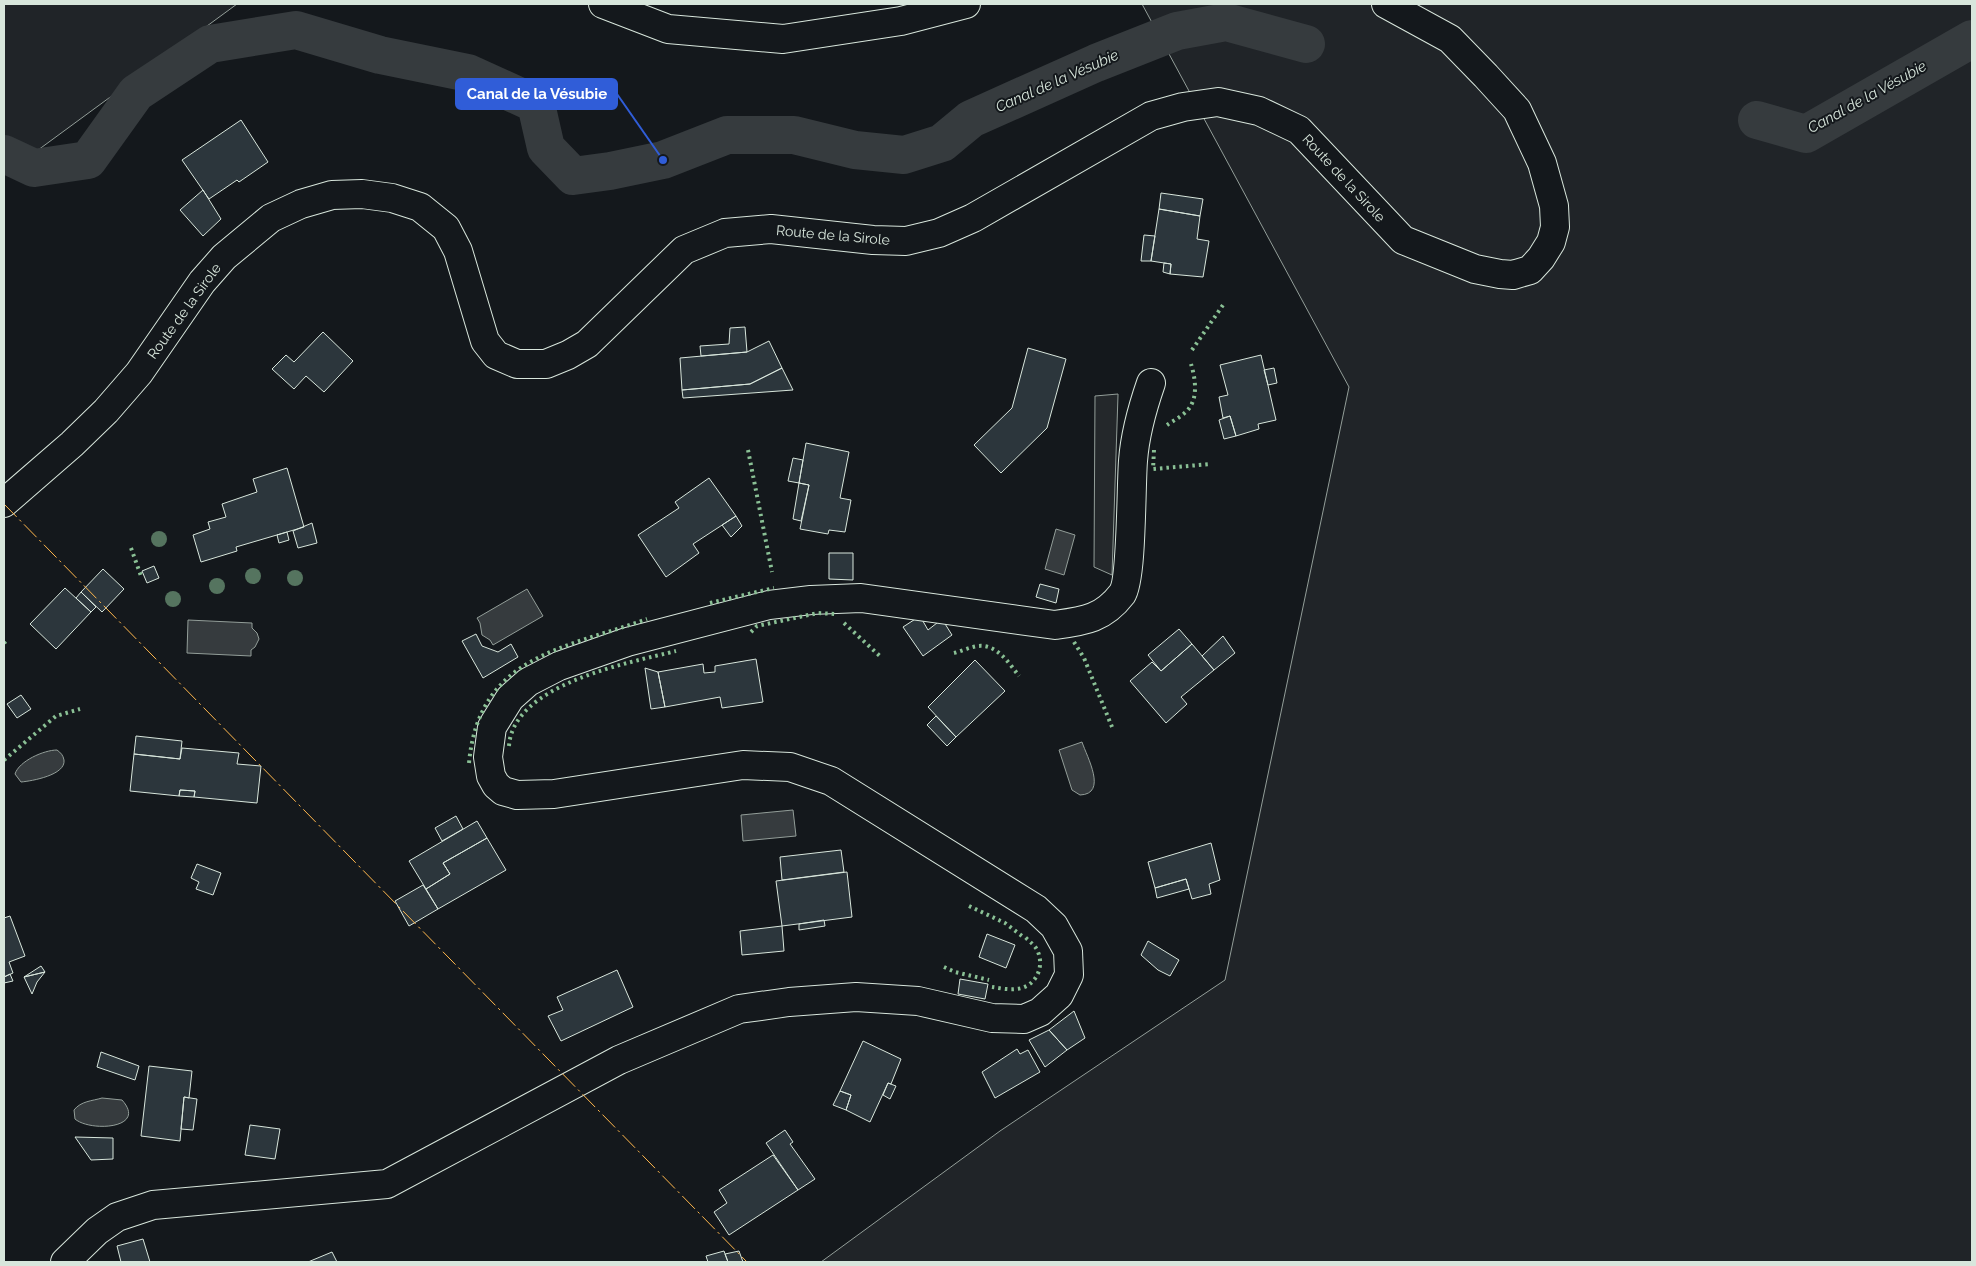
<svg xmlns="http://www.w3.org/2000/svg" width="1976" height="1266" viewBox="0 0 1976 1266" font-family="Raleway,sans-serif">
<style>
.green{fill:#202428;stroke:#939e99}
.parking{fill:#24282b;stroke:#939e99}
.water{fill:#363b3e;stroke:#939e99}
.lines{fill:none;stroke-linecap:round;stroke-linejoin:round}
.canal{stroke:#363b3e;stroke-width:38}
.building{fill:#2c363c;stroke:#d8e6dc}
.street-casing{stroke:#d8e6dc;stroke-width:30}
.secondary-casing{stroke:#d8e6dc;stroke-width:30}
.street{stroke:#14181c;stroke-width:28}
.secondary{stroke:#14181c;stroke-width:28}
.hedge{stroke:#8ac095;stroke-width:4;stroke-dasharray:2.5 4;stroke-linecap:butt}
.power{stroke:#ffb74d;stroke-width:1;stroke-dasharray:18 4 2.5 4;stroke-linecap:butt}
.tree{fill:#55745f}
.labels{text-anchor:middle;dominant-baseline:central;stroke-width:4;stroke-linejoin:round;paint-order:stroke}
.street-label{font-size:14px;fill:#d8e6dc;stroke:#14181c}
.water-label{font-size:15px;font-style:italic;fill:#d8e6dc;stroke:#14181c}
.leader{fill:none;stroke:#305dd8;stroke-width:2}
.callout-dot{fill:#305dd8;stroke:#14181c;stroke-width:2}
.callout{fill:#305dd8;stroke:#305dd8;stroke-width:2}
.callout-label{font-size:15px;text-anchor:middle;font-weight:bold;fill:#fff}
</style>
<rect width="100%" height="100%" fill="#14181c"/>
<path class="green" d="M4 4H237L4 175Z
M1142 4H1972V1262H821L1000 1131 1225 980 1349 387Z"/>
<path class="parking" d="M1118 394V395L1112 575 1094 567 1095 396Z"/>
<path class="water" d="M1056 529 1075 535 1064 575 1045 569Z
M527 589 543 616 493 645 490 640 482 635 480 623 477 618Z
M188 620 252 623V628L257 633 259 639 255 647 251 650V656L187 653Z
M1082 742C1087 757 1108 794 1080 795L1072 790 1059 750Z
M57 750C61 753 63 755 64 760 66 775 32 781 21 782L15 774C19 761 44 750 57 750Z
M793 810 796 836 743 841 741 815Z
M102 1098 122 1100C148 1129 90 1132 75 1119L74 1110C81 1101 92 1101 102 1098Z"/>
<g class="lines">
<path class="canal" d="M1757 120 1806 134 1972 39
M4 154 34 168 88 160 136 93 210 44 296 30 380 55 468 73 536 104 546 148 573 176 610 171 663 160 727 135H794L855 150 904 155 942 143 971 119 1096 63 1177 31 1226 22 1306 44"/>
</g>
<path class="building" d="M241 120 268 162 239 182 237 180 209 199 182 160Z
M203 190 221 219 203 236 180 210Z
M1161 193 1203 199 1200 216 1159 209Z
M1159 209 1200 216 1197 239 1209 241 1203 277 1170 274 1171 264 1151 261Z
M1144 235 1155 236 1151 261H1141Z
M1164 263 1171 264 1170 274 1163 272Z
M745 327 747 352 701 356 700 346 729 344 730 328Z
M323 332 353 361 324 392 306 376 294 389 272 369 286 355 294 362Z
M769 341 782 368 750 384 682 390 680 358 747 352Z
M1028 348 1066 359 1047 428 1001 473 974 445 1012 408Z
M1261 355 1276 420 1258 424 1259 429 1236 436 1230 416 1223 418 1219 397 1228 395 1220 365Z
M782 368 793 390 683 398 682 390 750 384Z
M1274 368 1277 383 1268 385 1264 370Z
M1230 416 1236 436 1224 439 1219 420Z
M806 443 849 452 840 498 851 500 845 532 829 530 828 534 800 529 809 485 799 483Z
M793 458 803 460 799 483 788 481Z
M287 468 304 527 236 547 237 551 201 562 193 535 210 529 208 522 226 517 222 504 257 492 253 479Z
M709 478 736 516 693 544 699 553 666 577 638 535 679 508 675 502Z
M799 483 809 485 801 521 793 519Z
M736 516 742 526 731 537 722 525Z
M312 523 317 543 298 548 293 531Z
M287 532 289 540 279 543 277 535Z
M829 553H853V580L829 579Z
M154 566 159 578 147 583 142 571Z
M103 569 124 589 102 612 81 592Z
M1040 584 1059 589 1056 603 1036 597Z
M65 588 91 612 56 649 30 624Z
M81 592 96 607 91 612 76 598Z
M920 616 928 630 942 619 952 635 923 656 903 627Z
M1179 629 1192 644 1161 671 1148 655Z
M476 634 482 646 498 652 511 644 518 657 483 678 462 641Z
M1223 636 1235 653 1214 670 1202 656Z
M1192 644 1214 670 1181 697 1187 704 1166 723 1130 681 1152 662 1161 671Z
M756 659 763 702 722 708 720 697 665 707 658 672 703 664 704 673 715 672V666Z
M975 660 1005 691 956 737 928 707Z
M645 668 658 672 665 707 651 709Z
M21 695 31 709 17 718 7 704Z
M936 716 956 737 947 746 927 725Z
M136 736 182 741 180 759 134 754Z
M182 748 239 753 237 764 261 766 257 803 194 797 195 791 180 790 179 796 130 791 134 754 180 759Z
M180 790 195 791 194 797 179 796Z
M456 816 463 829 442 841 435 828Z
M477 821 487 838 443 863 450 874 426 889 409 861Z
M487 838 506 870 438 909 426 889 450 874 443 863Z
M1211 843 1220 880 1209 884 1211 894 1192 899 1186 879 1155 888 1148 862Z
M841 850 844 872 782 880 780 857Z
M197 864 221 873 213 895 196 889 199 882 191 878Z
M847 872 852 917 782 926 776 881Z
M1186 879 1189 889 1157 898 1155 888Z
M423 885 438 909 409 926 395 901Z
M10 916 25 956 9 962 13 973 4 977V918Z
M824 920 825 926 799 930V924Z
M782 926 784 951 742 955 740 931Z
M987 934 1015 945 1006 968 979 957Z
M1148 941 1179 960 1170 976 1158 970 1141 955Z
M41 966 45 972 24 977Z
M617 970 633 1007 561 1041 548 1016 563 1010 557 997Z
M45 972 37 982 32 994 24 977Z
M10 974 13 981 4 983V977Z
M960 979 988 984 985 999 958 994Z
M1074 1011 1085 1038 1067 1050 1049 1030Z
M1049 1030 1067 1050 1045 1067 1029 1040Z
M863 1041 901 1059 891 1084 888 1083 870 1122 846 1110 851 1095 840 1091Z
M1017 1049 1020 1054 1028 1050 1040 1072 995 1098 982 1072Z
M101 1052 139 1066 135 1080 97 1067Z
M149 1066 192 1071 189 1098 184 1097 180 1141 141 1136Z
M888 1083 896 1086 890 1099 883 1095Z
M840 1091 851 1095 846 1110 833 1105Z
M184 1097 197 1099 193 1130 181 1129Z
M250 1125 280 1129 275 1159 245 1155Z
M785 1130 793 1142 790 1144 815 1179 798 1190 766 1143Z
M75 1137 113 1138V1159L91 1160Z
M773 1155 798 1190 729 1235 714 1212 727 1203 719 1190Z
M143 1239 150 1262H121L117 1246Z
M724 1251 728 1262H708L706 1256Z
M739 1251 743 1262H728L725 1254Z
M332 1252 337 1262H308Z"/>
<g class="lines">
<g class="street-casing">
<path id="street" d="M65 1262 97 1231 117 1217 153 1205 387 1184 619 1060 739 1009 789 1002 856 997 918 1001 992 1018 1024 1019 1040 1012 1059 995 1069 975 1068 951 1054 926 1036 909 831 781 790 767 743 765 554 794 517 795 503 791 496 785 491 776 488 757 492 727 510 698 528 682 559 666 627 642 769 605 811 600 861 598 1055 625C1084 621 1103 619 1122 594 1132 580 1131 484 1133 461 1135 433 1142 409 1151 383"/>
</g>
<g class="secondary-casing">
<path id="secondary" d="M603 4 668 29 783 39 901 21 966 4
M4 503 72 444 106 411 139 373 202 282 224 257 271 218 301 204 332 195 362 194 392 198 420 207 446 228 458 251 485 341 496 355 517 364H546L568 355 587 344 684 250 725 233 771 229 873 240 906 241 939 233 973 218 1151 116 1183 107 1218 102 1259 111 1299 130 1403 240 1475 269 1500 274 1513 275 1530 270 1541 258 1551 242 1555 227 1554 206 1542 163 1517 110 1486 76 1450 39 1386 4"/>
</g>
<use href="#street" class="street"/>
<use href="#secondary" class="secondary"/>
<path class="hedge" d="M1192 350 1223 305
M1167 425C1174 420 1185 415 1190 407 1198 395 1195 377 1191 364
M748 450 772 572
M1154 450 1153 469 1211 464
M131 548 141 576
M710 603 774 588
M844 623 882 658
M751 632 757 626 818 613 835 614
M4 642 6 645
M1074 642 1084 658 1112 727
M954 653C962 651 970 647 978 646 997 644 1009 663 1019 676
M509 746C513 684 628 663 676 651
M4 760 56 716 80 709
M469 763C479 655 564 649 647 619
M969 906 1005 923 1022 936
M944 967 955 972 989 980
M992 987C999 988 1008 990 1016 989 1034 988 1045 969 1038 952 1036 946 1030 942 1025 937"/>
<path class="power" d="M4 504 747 1262"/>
</g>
<g class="tree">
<circle cx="159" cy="539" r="8"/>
<circle cx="253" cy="576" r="8"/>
<circle cx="295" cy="578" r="8"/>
<circle cx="217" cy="586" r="8"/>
<circle cx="173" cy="599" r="8"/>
</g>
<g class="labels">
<g class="street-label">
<text transform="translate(1344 178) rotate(47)">Route de la Sirole</text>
<text transform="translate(833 235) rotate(5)">Route de la Sirole</text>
<text transform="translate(184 311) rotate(-54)">Route de la Sirole</text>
</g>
<g class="water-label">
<text transform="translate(1057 81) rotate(-24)">Canal de la Vésubie</text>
<text transform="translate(1867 97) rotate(-29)">Canal de la Vésubie</text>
</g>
</g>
<path class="leader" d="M663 160L617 94"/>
<circle class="callout-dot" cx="663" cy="160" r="5"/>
<rect class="callout" x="456" y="79" width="161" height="30" rx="5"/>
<g class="callout-label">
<text x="537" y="99">Canal de la Vésubie</text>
</g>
<rect width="1976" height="1266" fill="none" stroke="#d8e6dc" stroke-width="10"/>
</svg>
